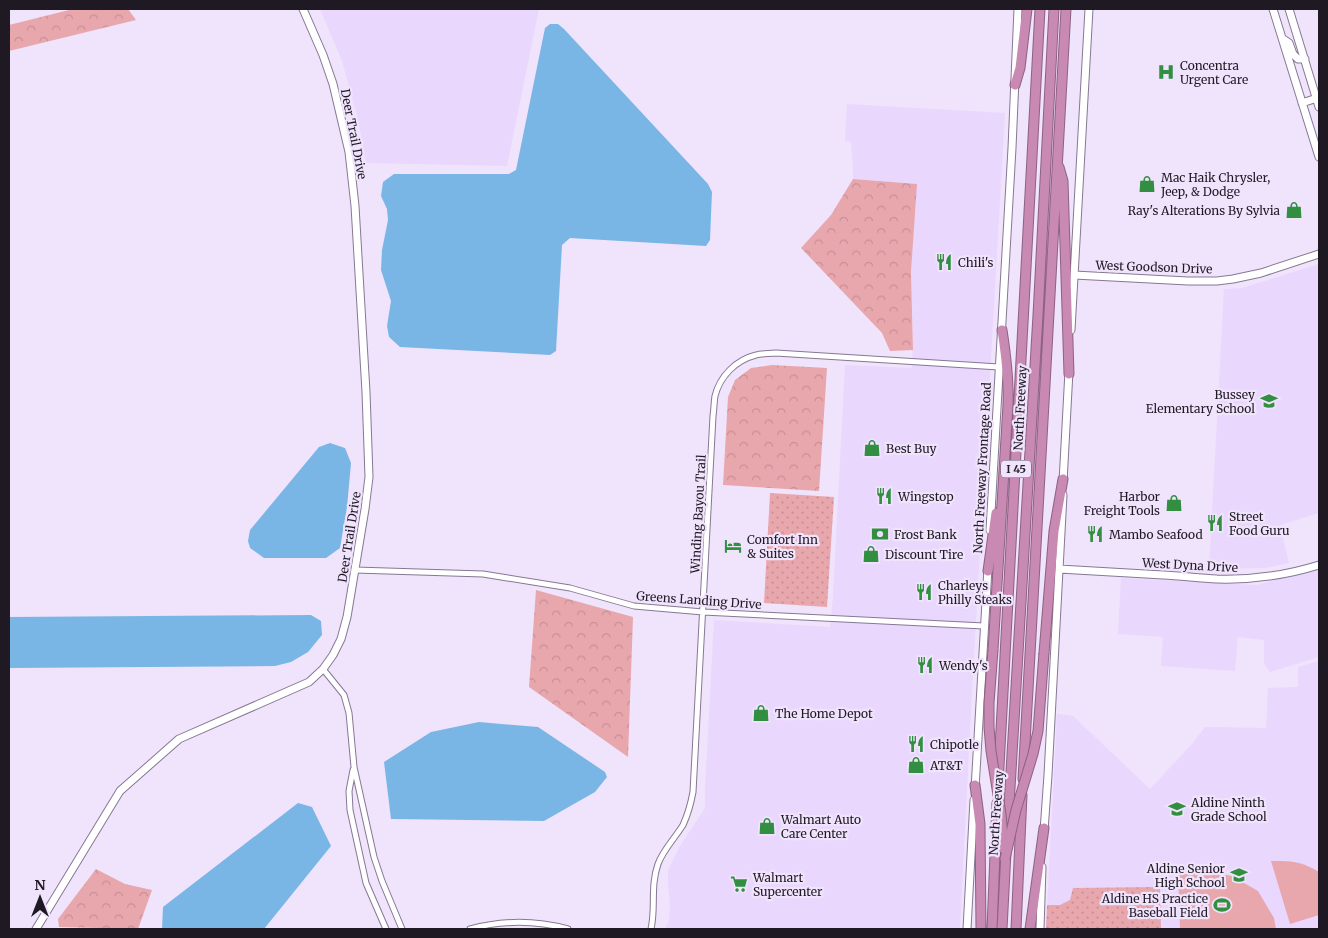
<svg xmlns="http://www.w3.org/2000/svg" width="1328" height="938" viewBox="0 0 1328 938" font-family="Merriweather,serif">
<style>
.built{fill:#ead7fd}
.grass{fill:url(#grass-dots)}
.forest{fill:url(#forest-crowns)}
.pitch{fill:#e8a7ad}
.water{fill:#79b6e5}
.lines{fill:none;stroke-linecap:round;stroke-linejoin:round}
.street-casing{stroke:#867894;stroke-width:7}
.secondary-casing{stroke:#867894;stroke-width:9}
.highway-casing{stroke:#8d6281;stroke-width:11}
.street{stroke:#fff;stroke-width:5}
.secondary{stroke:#fff;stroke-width:7}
.highway{stroke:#c889b3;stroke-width:9}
.highway-bridge-casing{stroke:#8d6281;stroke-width:11;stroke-linecap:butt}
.highway-bridge{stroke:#c889b3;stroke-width:9}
.labels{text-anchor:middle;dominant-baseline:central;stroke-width:4.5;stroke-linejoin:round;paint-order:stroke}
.shield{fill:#f0e3fc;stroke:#5e5665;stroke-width:1}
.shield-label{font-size:11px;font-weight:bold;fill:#1f1924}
.poi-label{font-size:12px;fill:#1f1924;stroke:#f0e3fc;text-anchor:start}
.street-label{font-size:12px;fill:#1f1924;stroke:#f0e3fc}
</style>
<defs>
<pattern id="grass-dots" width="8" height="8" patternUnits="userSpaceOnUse" patternTransform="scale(1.25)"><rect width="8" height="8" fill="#e8a7ad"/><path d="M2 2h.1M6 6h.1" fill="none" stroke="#c78f95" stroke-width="1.8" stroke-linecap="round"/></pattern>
<pattern id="forest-crowns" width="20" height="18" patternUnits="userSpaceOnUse" patternTransform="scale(1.25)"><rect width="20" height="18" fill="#e8a7ad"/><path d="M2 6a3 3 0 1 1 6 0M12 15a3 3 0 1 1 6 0" fill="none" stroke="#c78f95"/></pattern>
</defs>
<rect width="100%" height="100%" fill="#f0e3fc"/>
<path class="built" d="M320 9H539L507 166 366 163 358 119 342 61Z
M847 104 1005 113 972 691 960 929H665L669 921 670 904 668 885V870L680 846 705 808V790L714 620 830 627 833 596 845 365 912 368 913 334 911 272 916 184 853 179V166L851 142 845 141Z
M1319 264V513L1280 525 1289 563 1265 568 1209 569 1224 289 1242 288Z
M1319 567V657L1270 672 1264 664V640L1238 637 1235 671 1161 666 1163 637 1118 634 1121 578 1257 585Z
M1319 661V929H1046L1057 714 1073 716 1150 789 1192 744 1205 727 1266 728 1268 688 1298 687V667Z"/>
<path class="grass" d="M770 493 834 497 827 607 764 603Z
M1160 887 1161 929H1046L1047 905H1060L1070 900 1073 888Z"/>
<path class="forest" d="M73 9H128L136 20 9 51V25Z
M853 179 917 184 911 272 913 350 890 351 882 333 801 248 831 215Z
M772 365 827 368 819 491 723 485 728 397 735 380 751 368Z
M536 590 633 617 628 757 529 687Z
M96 869 125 884 152 890 138 929 59 927 58 919Z"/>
<path class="pitch" d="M1271 861C1292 861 1301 861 1319 872V915L1290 924Z
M1204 871 1232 876 1258 891 1274 918 1276 929H1180L1178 872Z"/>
<path class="water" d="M550 24H558L564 29 708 184 712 192 710 240 706 246 570 238 562 245 556 351 550 355 400 347 389 337 387 326 391 301 381 270 382 250 388 220 387 209 381 196 383 182 394 174H509L516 170 545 28Z
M330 443 345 448 351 463 347 507 340 548 326 558H264L250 548 248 541 250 530 319 447Z
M311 615 321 621 322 635 308 652 291 662 275 666 9 668V617Z
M479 722 538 727 605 772 607 777 595 792 544 821 391 819 384 762 431 732Z
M298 803 312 807 331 846 264 929H162L163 907Z"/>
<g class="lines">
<g class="street-casing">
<path id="street" d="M355 570 483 574 570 588 634 606 703 612 984 626
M323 669 344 695 349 713 354 767 374 857 382 881 402 929
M353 770 349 791 350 810 366 883 386 929
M470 929C503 920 535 920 568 929
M651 929C656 907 650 887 658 864 663 850 675 838 683 825 688 814 691 803 693 792L713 416C714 409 714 402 715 396 720 376 736 360 756 355 762 353 769 354 776 353L999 367"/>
</g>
<g class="secondary-casing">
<path id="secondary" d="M1273 9 1319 157
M1289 9 1319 107
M1283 39 1289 43 1293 54 1298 59H1305
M1302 103 1317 98
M1074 275 1188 281H1217L1233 279 1261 273 1319 254
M1071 330 1089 9
M1063 482 1069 371
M990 530 1012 148 1018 9
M1059 569C1093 571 1128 573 1163 575 1181 576 1199 578 1217 579 1251 580 1287 575 1319 565
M975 789 988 568
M1044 831 1048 775 1063 495
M36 929 120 791 179 739 309 682 323 669 333 655 341 639 347 617 365 509 369 477 366 392 355 206 349 152 333 84 323 55 303 9
M967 929 974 800
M1040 929 1042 867"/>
</g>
<g class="highway-casing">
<path id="highway" d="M1015 85 1020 68 1027 9
M1059 167 1063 181 1069 374
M988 571 996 513
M993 650 1008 405C1009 380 1006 356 1002 330
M1044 653 1054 531 1063 479
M1023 779 1066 9
M975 785 980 824 981 929
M998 785 1040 9
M1007 839 1038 315 1054 9
M992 929 997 803
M1002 929 1006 852
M1016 929 1022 795
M1030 929 1044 828"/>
</g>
<use href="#street" class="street"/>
<use href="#secondary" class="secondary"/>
<use href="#highway" class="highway"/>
<g class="highway-bridge-casing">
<path id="highway-bridge" d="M993 650 989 703V727L991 751 1001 814 1004 849
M1005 859 1016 810 1033 754 1038 731 1044 653"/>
</g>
<use href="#highway-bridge" class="highway-bridge"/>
</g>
<defs>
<g id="hospital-bare" transform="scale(1.35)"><path d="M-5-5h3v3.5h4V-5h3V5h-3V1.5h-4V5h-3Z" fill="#328f41" stroke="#f0e3fc" stroke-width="2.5" paint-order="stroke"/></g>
<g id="shop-bare" transform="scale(1.35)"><path d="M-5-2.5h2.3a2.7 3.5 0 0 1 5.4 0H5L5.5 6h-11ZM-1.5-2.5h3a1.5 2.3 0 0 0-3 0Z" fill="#328f41" stroke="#f0e3fc" stroke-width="2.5" paint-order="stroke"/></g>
<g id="restaurant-bare" transform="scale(1.35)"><path d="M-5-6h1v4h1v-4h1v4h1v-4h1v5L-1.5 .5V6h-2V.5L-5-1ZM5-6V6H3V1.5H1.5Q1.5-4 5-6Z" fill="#328f41" stroke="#f0e3fc" stroke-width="2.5" paint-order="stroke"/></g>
<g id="school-bare" transform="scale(1.35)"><path d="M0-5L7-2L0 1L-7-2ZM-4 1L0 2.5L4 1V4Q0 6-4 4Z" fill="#328f41" stroke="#f0e3fc" stroke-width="2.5" paint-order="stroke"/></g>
<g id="bank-bare" transform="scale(1.35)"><path d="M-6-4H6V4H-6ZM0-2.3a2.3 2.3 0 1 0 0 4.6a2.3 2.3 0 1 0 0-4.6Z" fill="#328f41" stroke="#f0e3fc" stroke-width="2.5" paint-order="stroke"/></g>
<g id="hotel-bare" transform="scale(1.35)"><path d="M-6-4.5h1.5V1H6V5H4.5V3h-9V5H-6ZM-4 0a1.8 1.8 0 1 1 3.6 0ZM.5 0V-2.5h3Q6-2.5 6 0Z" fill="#328f41" stroke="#f0e3fc" stroke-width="2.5" paint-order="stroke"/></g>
<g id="supermarket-bare" transform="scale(1.35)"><path d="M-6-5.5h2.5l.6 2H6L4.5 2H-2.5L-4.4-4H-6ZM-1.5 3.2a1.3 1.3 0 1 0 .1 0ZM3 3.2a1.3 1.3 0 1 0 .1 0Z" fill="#328f41" stroke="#f0e3fc" stroke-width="2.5" paint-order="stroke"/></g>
<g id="stadium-bare" transform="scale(1.35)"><path d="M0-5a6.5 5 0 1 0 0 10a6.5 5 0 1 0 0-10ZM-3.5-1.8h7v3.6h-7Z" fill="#328f41" stroke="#f0e3fc" stroke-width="2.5" paint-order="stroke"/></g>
</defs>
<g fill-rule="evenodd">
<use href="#hospital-bare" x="1166" y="72"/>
<use href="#shop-bare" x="1147" y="184"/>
<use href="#shop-bare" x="1294" y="210"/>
<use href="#restaurant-bare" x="944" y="262"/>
<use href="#school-bare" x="1269" y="401"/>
<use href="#shop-bare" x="872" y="448"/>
<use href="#restaurant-bare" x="884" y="496"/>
<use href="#shop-bare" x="1174" y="503"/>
<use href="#restaurant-bare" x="1215" y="523"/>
<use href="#bank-bare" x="880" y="534"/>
<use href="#restaurant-bare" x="1095" y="534"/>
<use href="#hotel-bare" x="733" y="546"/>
<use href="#shop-bare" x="871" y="554"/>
<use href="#restaurant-bare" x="924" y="592"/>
<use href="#restaurant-bare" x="925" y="665"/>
<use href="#shop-bare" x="761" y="713"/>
<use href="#restaurant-bare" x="916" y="744"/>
<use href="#shop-bare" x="916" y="765"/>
<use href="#school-bare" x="1177" y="809"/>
<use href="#shop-bare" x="767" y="826"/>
<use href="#school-bare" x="1239" y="875"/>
<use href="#supermarket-bare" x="739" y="884"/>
<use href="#stadium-bare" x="1222" y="905"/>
</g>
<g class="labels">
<rect class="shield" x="1001" y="460.5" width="30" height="17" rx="4"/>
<g class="shield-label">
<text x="1016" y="469">I 45</text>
</g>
<g class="poi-label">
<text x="1180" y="65">Concentra<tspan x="1180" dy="14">Urgent Care</tspan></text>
<text x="1161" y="177">Mac Haik Chrysler,<tspan x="1161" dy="14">Jeep, &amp; Dodge</tspan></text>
<text x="1280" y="210" text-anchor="end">Ray's Alterations By Sylvia</text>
<text x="958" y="262">Chili's</text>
<text x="1255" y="394" text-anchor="end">Bussey<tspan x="1255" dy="14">Elementary School</tspan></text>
<text x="886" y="448">Best Buy</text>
<text x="898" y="496">Wingstop</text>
<text x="1160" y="496" text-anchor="end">Harbor<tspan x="1160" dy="14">Freight Tools</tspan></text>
<text x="1229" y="516">Street<tspan x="1229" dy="14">Food Guru</tspan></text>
<text x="894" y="534">Frost Bank</text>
<text x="1109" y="534">Mambo Seafood</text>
<text x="747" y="539">Comfort Inn<tspan x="747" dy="14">&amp; Suites</tspan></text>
<text x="885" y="554">Discount Tire</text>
<text x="938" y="585">Charleys<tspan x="938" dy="14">Philly Steaks</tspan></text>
<text x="939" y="665">Wendy's</text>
<text x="775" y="713">The Home Depot</text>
<text x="930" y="744">Chipotle</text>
<text x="930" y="765">AT&amp;T</text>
<text x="1191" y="802">Aldine Ninth<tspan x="1191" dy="14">Grade School</tspan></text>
<text x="781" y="819">Walmart Auto<tspan x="781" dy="14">Care Center</tspan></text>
<text x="1225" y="868" text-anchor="end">Aldine Senior<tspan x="1225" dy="14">High School</tspan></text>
<text x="753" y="877">Walmart<tspan x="753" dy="14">Supercenter</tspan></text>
<text x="1208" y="898" text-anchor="end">Aldine HS Practice<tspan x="1208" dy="14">Baseball Field</tspan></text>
</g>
<g class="street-label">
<text transform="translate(354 134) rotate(79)">Deer Trail Drive</text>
<text transform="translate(1154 267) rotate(2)">West Goodson Drive</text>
<text transform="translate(1020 408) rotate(-87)">North Freeway</text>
<text transform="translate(982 468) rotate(-87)">North Freeway Frontage Road</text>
<text transform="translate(698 514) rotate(-87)">Winding Bayou Trail</text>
<text transform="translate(349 537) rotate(-81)">Deer Trail Drive</text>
<text transform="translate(1190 565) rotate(3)">West Dyna Drive</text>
<text transform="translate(699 600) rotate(4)">Greens Landing Drive</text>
<text transform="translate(996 813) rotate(-86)">North Freeway</text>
</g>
</g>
<rect width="1328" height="938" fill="none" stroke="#1f1924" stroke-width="20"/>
<g transform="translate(40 898)" stroke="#f0e3fc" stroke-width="4" paint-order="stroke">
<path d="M0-4L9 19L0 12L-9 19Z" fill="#1f1924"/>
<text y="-8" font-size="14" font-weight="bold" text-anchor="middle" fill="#1f1924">N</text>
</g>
</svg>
